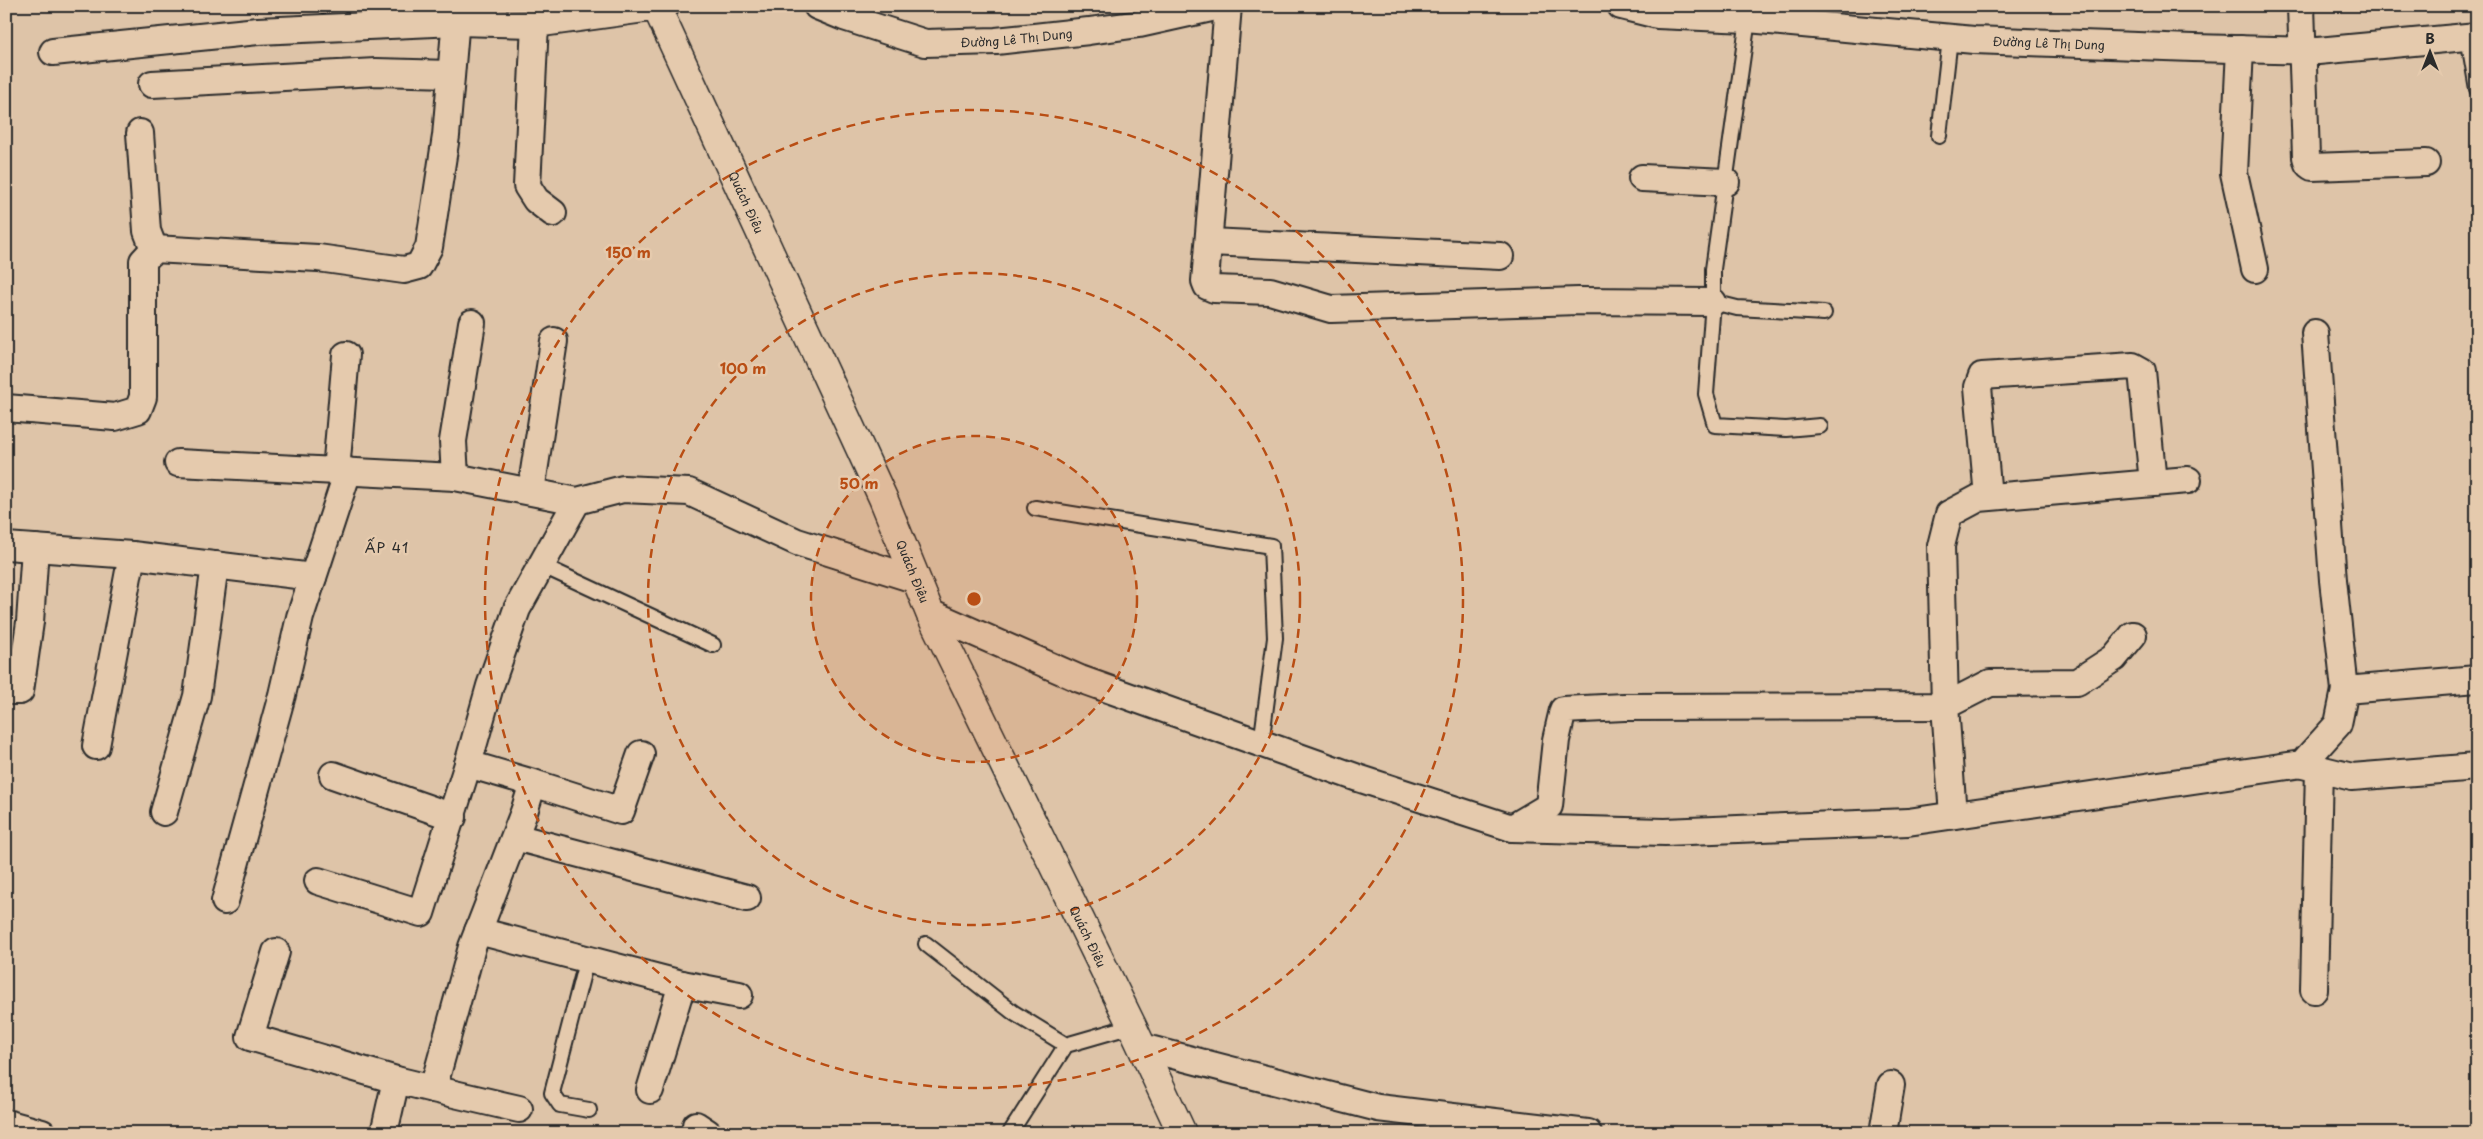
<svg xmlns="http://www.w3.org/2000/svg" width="2483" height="1139" viewBox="0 0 2483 1139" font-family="'Playpen Sans',sans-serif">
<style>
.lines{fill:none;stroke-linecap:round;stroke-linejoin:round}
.lane-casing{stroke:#2b2b2b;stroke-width:18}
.street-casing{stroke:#2b2b2b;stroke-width:30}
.secondary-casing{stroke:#2b2b2b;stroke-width:31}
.lane{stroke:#e5caad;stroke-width:14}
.street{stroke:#e5caad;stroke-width:26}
.secondary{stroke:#e5caad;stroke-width:28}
.ring{fill:none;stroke:#b94e14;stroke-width:2.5;stroke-dasharray:9 6}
.labels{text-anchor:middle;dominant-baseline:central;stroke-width:5;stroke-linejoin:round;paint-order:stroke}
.street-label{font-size:12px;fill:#2b2b2b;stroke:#e5caad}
.neighbourhood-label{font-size:14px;letter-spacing:1px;fill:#2b2b2b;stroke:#e5caad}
.centre{fill:#b94e14;stroke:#e5caad;stroke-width:2.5}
.ring-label{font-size:15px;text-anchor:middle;font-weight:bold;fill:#b94e14;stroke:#e5caad;stroke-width:5;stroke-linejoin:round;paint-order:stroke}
</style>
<rect width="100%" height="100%" fill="#dec4a8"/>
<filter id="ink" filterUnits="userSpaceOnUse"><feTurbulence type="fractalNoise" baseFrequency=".02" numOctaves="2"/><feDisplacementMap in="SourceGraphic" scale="10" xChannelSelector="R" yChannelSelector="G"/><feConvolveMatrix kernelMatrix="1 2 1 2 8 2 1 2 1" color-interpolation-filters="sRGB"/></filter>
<g filter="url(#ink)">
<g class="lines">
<g class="lane-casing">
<path id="lane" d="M1748 19 1713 269V302L1706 394 1715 425 1786 429 1820 426
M2468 37 2477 89
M1939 136 1950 38
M1713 302 1737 308 1824 313
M1035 508 1271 546 1275 638 1261 744
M541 565 713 645
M926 944 1014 1013 1066 1045 1132 1026
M587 958 552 1093 560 1105 589 1110
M1010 1133 1066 1045"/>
</g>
<g class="street-casing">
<g id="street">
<path id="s1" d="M817 6 844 17 925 43 996 41 1089 31 1139 24 1220 6"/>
<path d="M1228 6 1205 281 1207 286 1214 289 1270 291 1331 309 1578 301 1713 302"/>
<path id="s2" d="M1621 6 1657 15 1748 19 1974 40 2193 48 2318 51 2477 36"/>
<path d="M2301 6 2306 157 2308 164 2312 167 2426 163"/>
<path d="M535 24 527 186 536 200 553 213"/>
<path d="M2240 49 2234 173 2255 269"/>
<path d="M53 52 258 31 456 22 535 24 666 6"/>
<path d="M152 84 376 72 451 74"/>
<path d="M140 133 147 231 154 249"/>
<path d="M1642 178 1726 182"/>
<path d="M1210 242 1500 256"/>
<path d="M2315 333 2333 580 2345 690"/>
<path d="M6 408 115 417 138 410 143 397V261L154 249 318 258 404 270 419 266 429 247 446 136 457 6"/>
<path d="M178 463 455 477 577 501 623 489 689 492 797 542 914 579"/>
<path d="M336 471 346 355"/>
<path d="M455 477 453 441 472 323"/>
<path d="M531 491 554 341"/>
<path d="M1988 497 1978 387 1982 376 2133 366 2142 371 2153 483"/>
<path d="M6 546 132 555 313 577"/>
<path d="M930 613 1080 679 1358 778 1512 828 1665 832 1908 822 2302 764 2338 724 2345 690 2477 679"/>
<path d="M6 691H20L30 622 35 548"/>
<path d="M96 746 132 555"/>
<path d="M2303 765 2352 777 2477 767"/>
<path d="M333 775 453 817"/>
<path d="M533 783 621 811 641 754"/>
<path d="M164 812 197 696 215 565"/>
<path d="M1953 815 1945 706 1990 683 2077 682 2114 658 2133 635"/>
<path d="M1512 828 1549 806 1556 740 1563 710 1624 707 1945 706 1941 546 1949 514 1979 498 2188 480"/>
<path d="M515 837 747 898"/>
<path d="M318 881 421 913 468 764"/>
<path d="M225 901 282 695 300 617 348 471"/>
<path d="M478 931 682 984 739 995"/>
<path d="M276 952 250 1037 396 1080"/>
<path d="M2314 990 2319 768"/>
<path d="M1142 1047 1378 1108 1588 1133"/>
<path d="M433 1089 519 1109"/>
<path d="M650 1090 682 984"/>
<path d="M6 1123 42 1133"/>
<path d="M696 1125 708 1133"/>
<path d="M384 1133 396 1080 433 1089 472 947 524 812 533 783 468 764 490 686 517 609 577 501"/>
<path d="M1883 1133 1891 1085"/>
</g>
</g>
<g class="secondary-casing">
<g id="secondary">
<path id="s3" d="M656 6 883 498 930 613 1132 1026 1182 1133"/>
</g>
</g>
<use href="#lane" class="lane"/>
<use href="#street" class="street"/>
<use href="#secondary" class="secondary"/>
</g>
</g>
<circle cx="974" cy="599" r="163" fill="#b94e14" fill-opacity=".12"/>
<g class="ring">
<circle cx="974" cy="599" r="163"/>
<circle cx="974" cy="599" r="326"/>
<circle cx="974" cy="599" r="489"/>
</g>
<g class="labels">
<g class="street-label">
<text stroke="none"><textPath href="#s1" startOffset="206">Đường Lê Thị Dung</textPath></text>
<text stroke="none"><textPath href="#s2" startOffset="430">Đường Lê Thị Dung</textPath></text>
<text stroke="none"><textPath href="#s3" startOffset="216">Quách Điêu</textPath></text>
<text stroke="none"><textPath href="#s3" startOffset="621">Quách Điêu</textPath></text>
<text stroke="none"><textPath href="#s3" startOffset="1026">Quách Điêu</textPath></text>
</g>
<g class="neighbourhood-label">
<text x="387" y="547">ẤP 41</text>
</g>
</g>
<circle cx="974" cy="599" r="8" class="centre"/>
<g class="ring-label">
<text x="628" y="258">150 m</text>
<text x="743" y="374">100 m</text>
<text x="859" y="489">50 m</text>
</g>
<rect width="2483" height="1139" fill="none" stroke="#e5caad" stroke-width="25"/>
<rect x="12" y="12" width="2458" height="1114" fill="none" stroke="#2b2b2b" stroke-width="2" filter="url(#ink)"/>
<g transform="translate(2430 52)" stroke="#e5caad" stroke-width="4" paint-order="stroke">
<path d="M0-4L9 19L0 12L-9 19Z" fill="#2b2b2b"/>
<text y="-8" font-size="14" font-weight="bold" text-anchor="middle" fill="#2b2b2b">B</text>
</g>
</svg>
